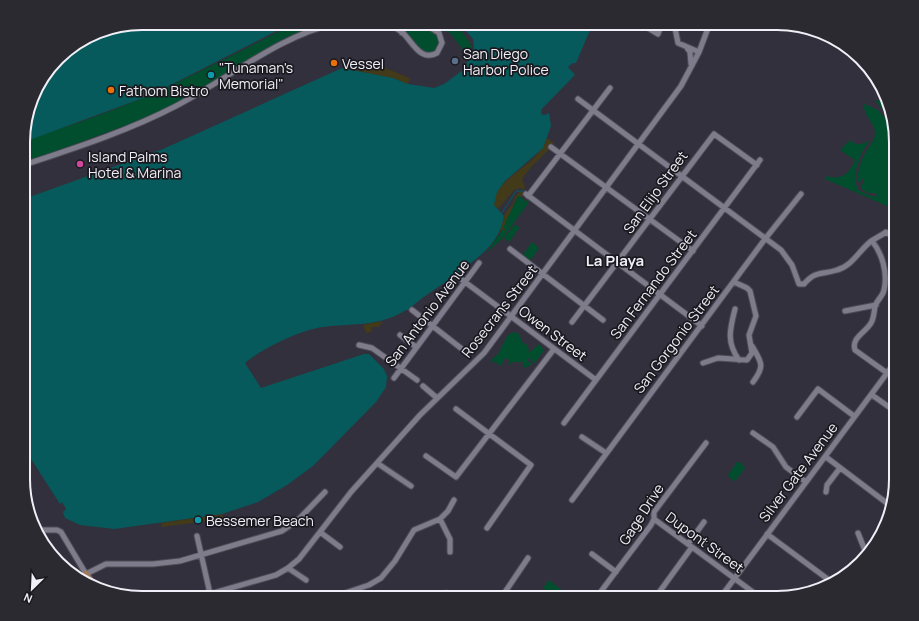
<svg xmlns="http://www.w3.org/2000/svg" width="919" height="621" viewBox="0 0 919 621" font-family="Manrope,sans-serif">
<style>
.green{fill:#014e2f}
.sand{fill:#423a19}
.water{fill:#065a5b}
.pier{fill:#32303d}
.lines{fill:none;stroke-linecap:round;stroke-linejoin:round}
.stream{stroke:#065a5b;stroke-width:1}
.minor-casing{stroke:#4d4c57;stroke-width:7}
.major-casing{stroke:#4d4c57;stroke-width:8}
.minor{stroke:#7e7c8b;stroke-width:5}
.major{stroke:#a17956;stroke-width:6}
.service-dot{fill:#5c6f8a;stroke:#1a191f;stroke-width:1.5}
.food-dot{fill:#e8710a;stroke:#1a191f;stroke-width:1.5}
.culture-dot{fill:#0f9aa8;stroke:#1a191f;stroke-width:1.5}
.hotel-dot{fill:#d1479c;stroke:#1a191f;stroke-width:1.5}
.labels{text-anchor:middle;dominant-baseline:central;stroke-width:3.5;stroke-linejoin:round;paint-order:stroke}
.poi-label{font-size:14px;fill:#f0eff7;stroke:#1a191f;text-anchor:start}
.street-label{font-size:14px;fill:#f0eff7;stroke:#1a191f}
.neighbourhood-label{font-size:15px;font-weight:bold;fill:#f0eff7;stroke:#1a191f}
.rim{fill:none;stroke:#f0eff7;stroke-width:2}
</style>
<rect width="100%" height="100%" fill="#32303d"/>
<path class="green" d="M296 23H331L310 29 157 114 24 163V141C62 128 100 116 138 100 192 77 244 49 296 23Z
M420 23H447L461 30 471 45 472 48 468 56 450 33Z
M409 24 437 33 441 40 437 50 432 54 421 52 405 34V26Z
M886 98 892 121 874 99 881 102Z
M864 104 878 110 895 130 896 210 825 179 826 176C841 181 850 173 855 160L840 150 850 140C857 147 863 144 870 140L862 152 855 172V181L858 190 868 195 877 197 876 193H868L862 189 861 186 864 181 862 178 860 183 857 180C858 170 861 161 865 153 869 146 875 141 875 133 875 122 863 116 864 104Z
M518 196H521L524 201 529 200 527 205 502 239 486 253 503 229 505 221 507 219Z
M514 225 520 227 509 242 504 238Z
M532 242 539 248 530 261 523 255Z
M513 332 519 334 522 342 528 346 529 353 539 344 544 350 535 363 527 357 528 361 533 364 524 368 523 362H514L507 365 510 361 506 358 503 360 502 365 500 366 495 361 491 364 492 359 498 354 507 336Z
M737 462H740L745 468 736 480 734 481 729 477 728 475Z
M549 580 564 592 559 598H557L543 588Z"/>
<path class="sand" d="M361 61 373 63 410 78 408 84 393 78 342 68 354 65Z
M547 138 554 143C544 156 531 165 522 179L525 187 524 190 520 188 514 190 499 208 495 207C487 190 522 169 533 159 540 152 543 146 547 138Z
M520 192H524L522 197 518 196 516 199 507 219 505 221V224L503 227 506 231 502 229 499 234 505 214 513 203 515 196Z
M376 322H383L379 327H372L371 332 366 333 363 325Z
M222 514 223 519 162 527 161 523Z"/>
<path class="water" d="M142 23H292L151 95 24 142C24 97 54 49 97 32 110 27 128 26 142 23Z
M459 23H593L576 63 575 75 542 109 541 113 545 115 549 113 551 126 543 148 505 181 497 192 494 205 504 216C499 244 480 256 459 272V275C450 278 412 304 409 310H406C379 327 354 323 323 327 300 330 263 348 245 363L261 388 364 354H369L384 369 387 376 386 387 376 402 313 466 287 485 258 502 222 514 114 529 80 525 65 518 63 512 66 509 62 502 60 504 24 448V199L163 149 342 68 393 78 408 84 434 88 444 84 463 70 474 49 473 39Z"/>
<path class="pier" d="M573 63H576L577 65V76L543 113 549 111V113L543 115 541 113 542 109 575 75 568 67Z"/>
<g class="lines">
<path class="stream" d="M502 213 516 191H524"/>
<g class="minor-casing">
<path id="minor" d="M383 23C390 25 397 28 403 33 413 43 421 62 437 53L442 43 439 33 431 28 414 23
M640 23 658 34 662 23
M674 23 678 43 699 52
M402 33 406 23
M687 48 690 52 691 64
M578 99 781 250 792 265 799 284H804C816 270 822 275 837 270 852 266 859 251 870 242 875 238 881 236 886 232L896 239
M551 147 693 251
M24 165C75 148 128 131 176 106 230 78 278 36 337 23
M526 194 702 326
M528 196 610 88
M872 241C882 253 888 273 884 290 883 296 877 300 875 306 874 312 874 318 871 323 865 333 851 338 855 350L887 373
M510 249 603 320
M457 276 596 380
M735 309C730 329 726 342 739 360
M412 310 462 349
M845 311 876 305
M572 322 714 134 757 165
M400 335 416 347
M359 345 372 348 417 380
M752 346C762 363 765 366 753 382
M703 363 718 358 747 360 752 353 749 335 756 316 750 291 747 288 734 282
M394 378 479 263
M423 386 437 398
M872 395 896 412
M456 409 531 465 487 528
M797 417 818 389 854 416
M564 423 760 160
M753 433 773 447 786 467 806 482
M582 437 606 453
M426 456 456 477 554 349
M826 457 892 507
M377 463 411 486
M826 492 827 485 840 468
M572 500 765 239 801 194
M440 519 450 539V552
M654 519 761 598
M36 530H57L61 532 86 574 106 564H153L180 561 282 531 298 520 325 492
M320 532 340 547
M858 533 864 548 868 554
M767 534 833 583
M197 536 211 598
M688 544 704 522
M592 554 616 572
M288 568 306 580
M196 598 276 575 288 568 299 559 351 492 420 415 484 353 681 86 699 52 710 23
M330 598 369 585 381 578 395 561 414 530 440 519 448 511 454 500
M436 598 446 593 456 598
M501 598 528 558
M596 598 651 525 654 519V512L706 443
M655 598 692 547
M720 598 896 361"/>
</g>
<g class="major-casing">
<path id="major" d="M79 579 86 574 94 586"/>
</g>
<use href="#minor" class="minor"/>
<use href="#major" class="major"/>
</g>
<circle class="service-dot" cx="455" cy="61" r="4"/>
<g class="food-dot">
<circle cx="334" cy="63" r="4"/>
<circle cx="111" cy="90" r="4"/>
</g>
<g class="culture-dot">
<circle cx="211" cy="75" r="4"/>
<circle cx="198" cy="520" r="4"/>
</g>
<circle class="hotel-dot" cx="80" cy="164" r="4"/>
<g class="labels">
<g class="poi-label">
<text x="463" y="53">San Diego<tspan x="463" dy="16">Harbor Police</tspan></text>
<text x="342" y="63">Vessel</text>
<text x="219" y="67">"Tunaman's<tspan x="219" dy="16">Memorial"</tspan></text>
<text x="119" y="90">Fathom Bistro</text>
<text x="88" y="156">Island Palms<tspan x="88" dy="16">Hotel &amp; Marina</tspan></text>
<text x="206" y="520">Bessemer Beach</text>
</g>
<g class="street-label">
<text transform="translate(655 192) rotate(-54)">San Elijo Street</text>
<text transform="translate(653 284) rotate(-53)">San Fernando Street</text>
<text transform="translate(499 311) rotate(-52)">Rosecrans Street</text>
<text transform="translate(427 313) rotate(-53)">San Antonio Avenue</text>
<text transform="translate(553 333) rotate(37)">Owen Street</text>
<text transform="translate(676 339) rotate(-53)">San Gorgonio Street</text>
<text transform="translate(798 472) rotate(-53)">Silver Gate Avenue</text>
<text transform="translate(641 514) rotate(-57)">Gage Drive</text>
<text transform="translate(705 542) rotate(36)">Dupont Street</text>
</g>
<g class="neighbourhood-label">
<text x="615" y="260">La Playa</text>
</g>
</g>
<path d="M0 0H919V621H0ZM142 30H777A112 112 0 0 1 889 142V479A112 112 0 0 1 777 591H142A112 112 0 0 1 30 479V142A112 112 0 0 1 142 30Z" fill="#2b2a30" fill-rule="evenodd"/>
<path class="rim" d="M142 30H777A112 112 0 0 1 889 142V479A112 112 0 0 1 777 591H142A112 112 0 0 1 30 479V142A112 112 0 0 1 142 30Z"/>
<g transform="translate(32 589) rotate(204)" stroke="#1a191f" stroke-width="3" paint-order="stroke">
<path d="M0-3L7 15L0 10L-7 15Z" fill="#f0eff7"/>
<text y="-6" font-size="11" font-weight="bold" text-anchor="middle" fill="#f0eff7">N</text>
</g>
</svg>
